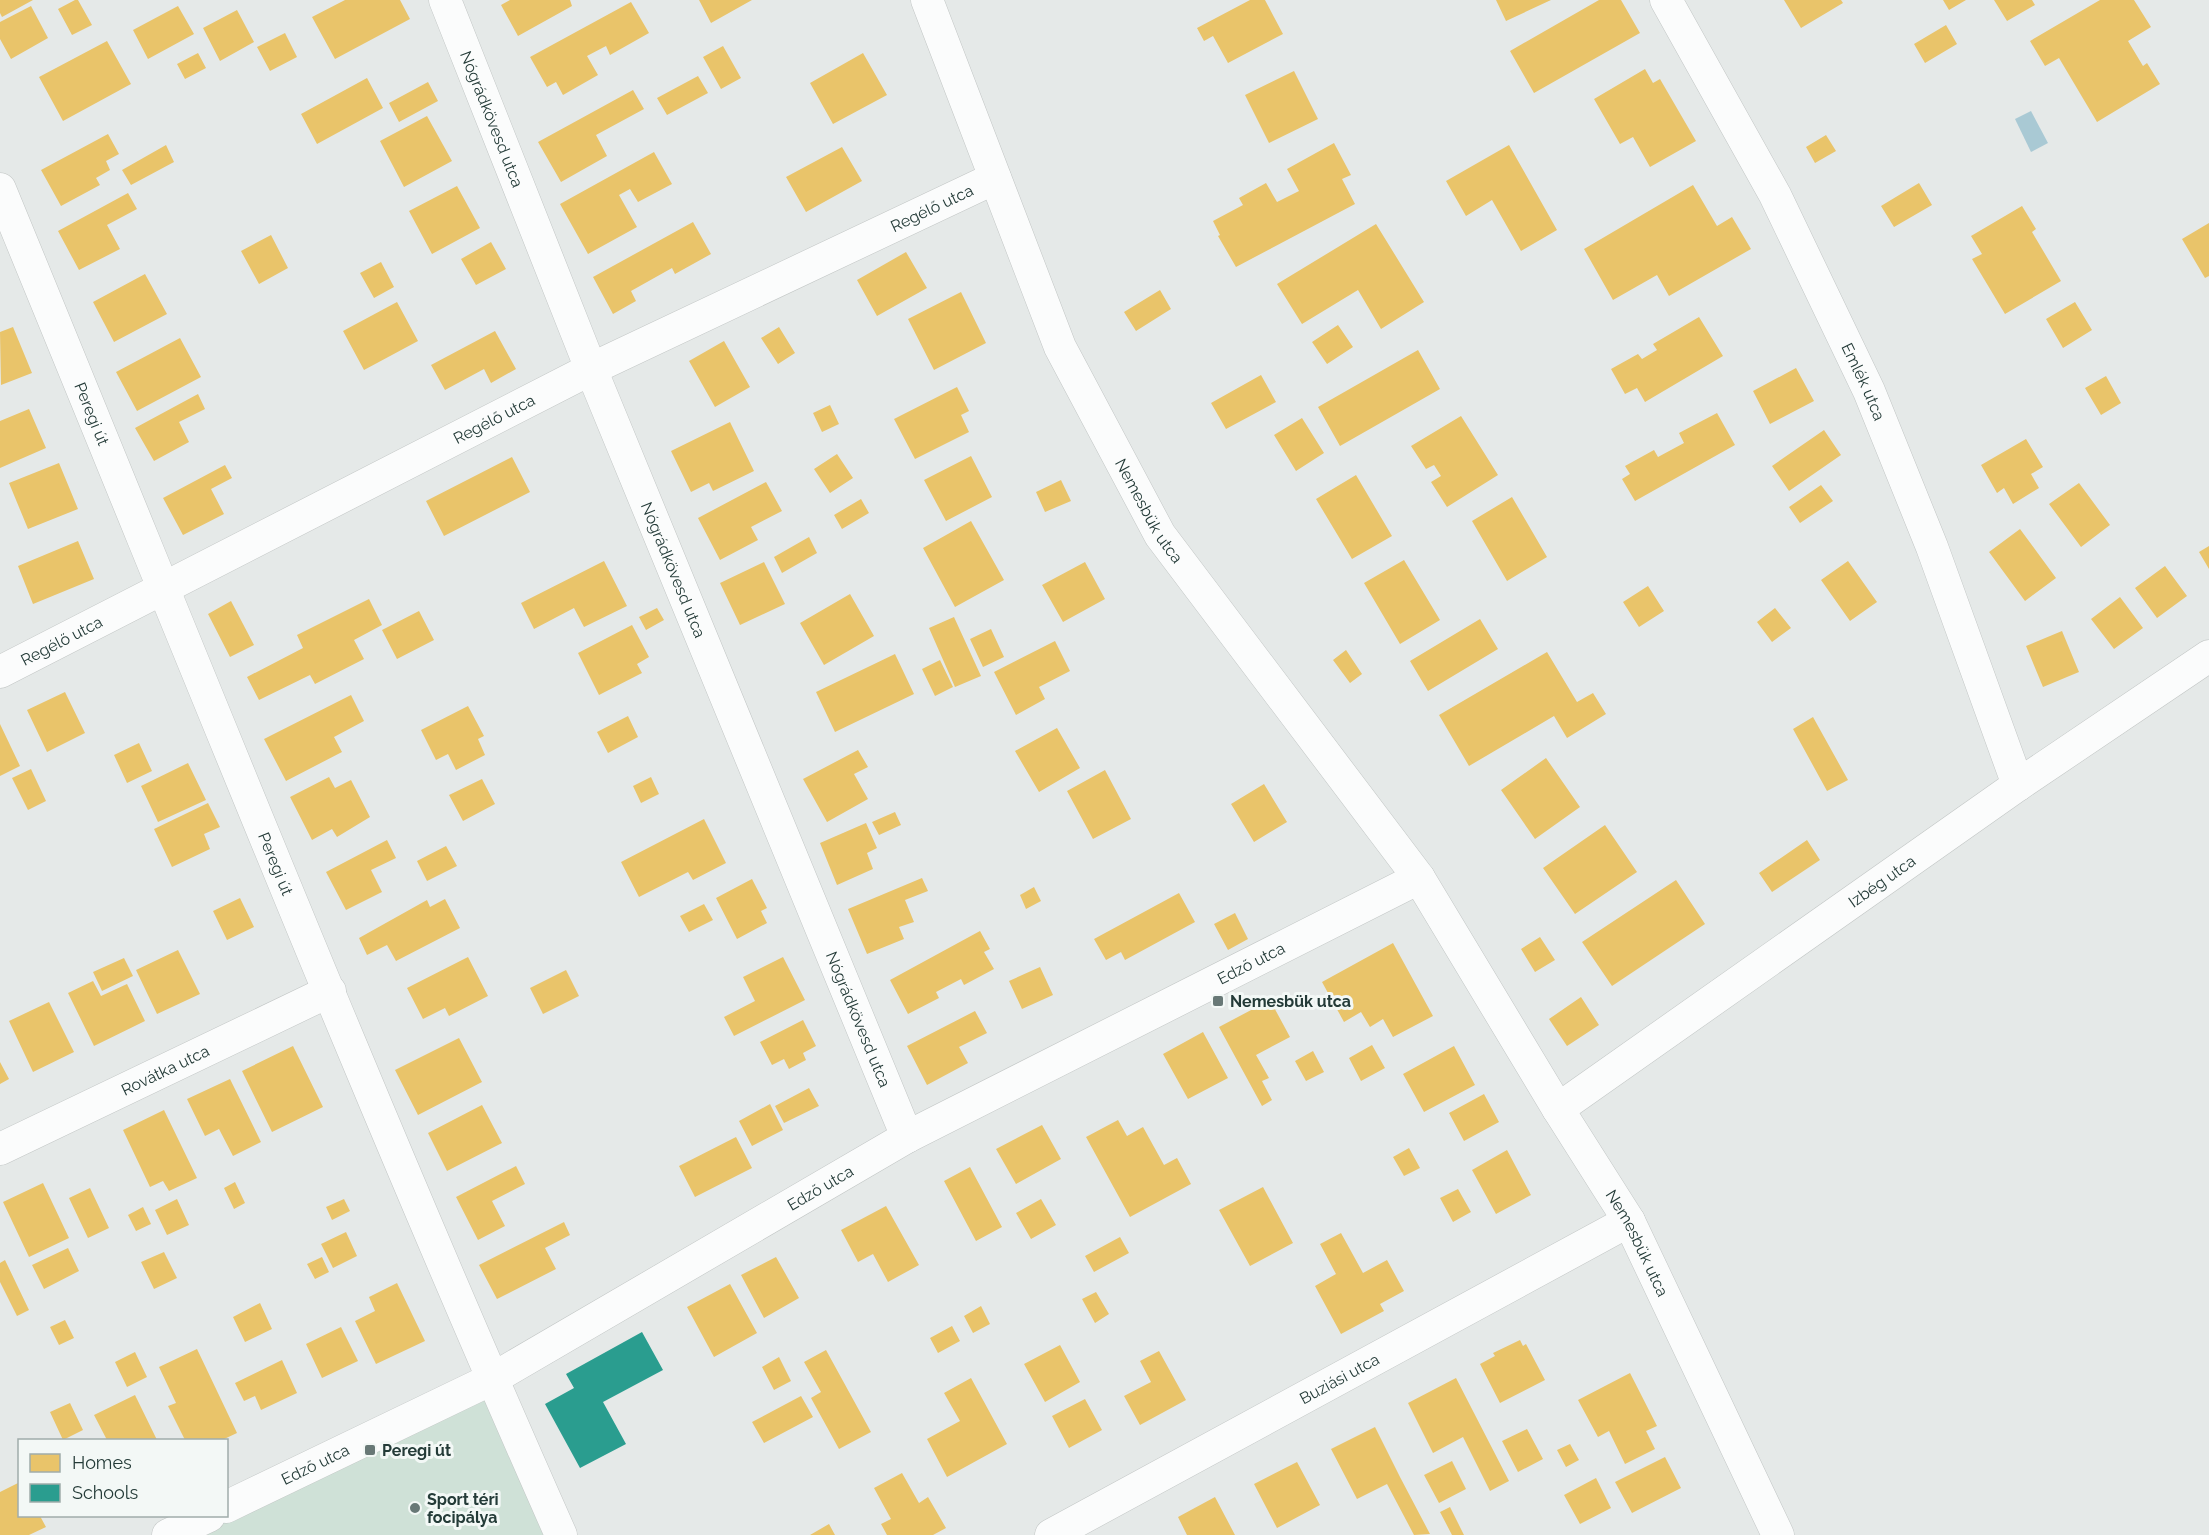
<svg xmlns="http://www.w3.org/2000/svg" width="2209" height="1535" viewBox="0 0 2209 1535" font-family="Raleway,sans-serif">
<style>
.green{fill:#cfe1d7}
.water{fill:#a9c9d4}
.homes{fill:#e9c46a}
.schools{fill:#2a9d8f}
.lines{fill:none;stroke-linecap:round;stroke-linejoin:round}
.street-casing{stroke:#c2c6c5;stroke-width:33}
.street{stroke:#fbfcfc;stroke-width:32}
.poi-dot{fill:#687876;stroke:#f3f8f6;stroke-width:2}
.labels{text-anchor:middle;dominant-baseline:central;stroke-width:6;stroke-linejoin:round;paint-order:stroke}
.street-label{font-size:16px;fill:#243b38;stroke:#f3f8f6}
.poi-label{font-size:16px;font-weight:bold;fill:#243b38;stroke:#f3f8f6;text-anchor:start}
</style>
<rect width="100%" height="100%" fill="#e5e9e8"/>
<path class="green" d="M492 1379 561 1535H168Z"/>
<path class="water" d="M2031 111 2048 143 2031 152 2015 119Z"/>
<path class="homes" d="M0 0H33L2 17 0 13Z
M75 0H78L92 25 72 35 58 9Z
M345 0H400L410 19 335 59 312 17Z
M510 0H570L572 6 518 36 501 5Z
M699 0H752L711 23Z
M1250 0H1265L1283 34 1228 63 1213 36 1204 41 1197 28Z
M1496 0H1551L1506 21Z
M1599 0H1621L1640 33 1534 93 1510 51Z
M1784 0H1841L1843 3 1801 28Z
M1943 0H1966L1949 10Z
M1994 0H2032L2035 5 2007 21Z
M2100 0H2134L2151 27 2128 41 2143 66 2147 63 2160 84 2097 122 2059 58 2045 66 2030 41Z
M631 2 649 33 610 55 606 46 587 56 598 75 563 95 556 82 547 87 530 57Z
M31 6 48 38 11 59 0 39V22Z
M178 6 194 34 148 59 133 30Z
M237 10 254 42 220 61 203 28Z
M1946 25 1957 44 1925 63 1914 44Z
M285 33 297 57 270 71 257 47Z
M107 41 131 84 63 121 39 77Z
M723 46 741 78 721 89 703 57Z
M198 53 206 68 185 79 177 64Z
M863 53 887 95 833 124 810 83Z
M1645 69 1653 83 1660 79 1696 141 1650 167 1633 137 1620 144 1594 99Z
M1294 71 1318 119 1269 143 1245 95Z
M698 76 708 93 667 115 657 98Z
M367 78 383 108 317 144 301 114Z
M428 82 438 101 399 122 389 103Z
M633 90 644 109 596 135 607 156 561 182 538 142Z
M427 116 452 161 404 187 380 141Z
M108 134 119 154 106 161 110 170 96 178 100 185 61 206 41 170Z
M1826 135 1836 151 1815 163 1806 147Z
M1334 143 1351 175 1342 179 1355 204 1236 267 1218 236 1220 235 1213 221 1243 205 1239 198 1266 183 1277 202 1299 191 1287 169Z
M166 145 174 162 131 185 122 170Z
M1509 145 1557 230 1521 251 1492 200 1466 216 1446 181Z
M842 147 862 181 806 212 786 177Z
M654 152 672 184 638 202 630 189 619 195 637 227 588 254 560 204Z
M1919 183 1932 205 1894 227 1881 206Z
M1693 185 1717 226 1732 217 1751 249 1669 296 1657 275 1613 300 1584 249Z
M457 186 480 228 432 254 409 211Z
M128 193 137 209 107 225 120 249 79 270 58 231Z
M2022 206 2036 229 2032 232 2061 281 2005 314 1972 259 1982 254 1971 236Z
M693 222 711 254 675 274 672 268 631 291 636 301 613 314 593 277Z
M2209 223V276L2205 278 2182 239Z
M1376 224 1424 302 1381 329 1358 290 1302 324 1277 284Z
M271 235 288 268 259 284 241 251Z
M491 242 506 269 476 285 461 259Z
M906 252 927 288 877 316 857 280Z
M381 262 394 287 374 298 360 273Z
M145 274 167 314 114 342 93 302Z
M1160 290 1171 309 1136 331 1124 312Z
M961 292 986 343 934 370 908 319Z
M397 302 418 341 364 370 343 331Z
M2075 302 2092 330 2063 348 2046 319Z
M1699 317 1723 356 1645 402 1637 388 1625 394 1611 369 1638 354 1642 359 1657 350 1653 344Z
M1338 325 1353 347 1327 364 1312 342Z
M13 327 32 373 1 385 0 332Z
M779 327 795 353 778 364 761 338Z
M495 331 516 369 491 383 484 369 445 390 431 365Z
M180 338 201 377 137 411 116 372Z
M724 341 750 387 715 407 689 361Z
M1418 350 1440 389 1340 446 1318 407Z
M1796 368 1814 401 1770 424 1753 391Z
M1261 375 1276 402 1226 429 1211 403Z
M2106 376 2121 403 2101 415 2085 388Z
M957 387 969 411 961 415 969 432 915 459 894 419Z
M198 394 205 409 179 422 189 442 154 461 135 428Z
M830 405 839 424 822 432 813 413Z
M29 409 46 448 0 468V421Z
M1717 413 1735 445 1635 501 1622 479 1630 474 1625 466 1654 450 1658 457 1684 443 1679 433Z
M1461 416 1498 475 1447 507 1431 482 1441 476 1434 465 1426 469 1411 446Z
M1302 418 1324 453 1296 471 1274 435Z
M730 422 754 471 713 491 709 483 691 492 671 451Z
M1824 430 1841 455 1789 491 1772 466Z
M2026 439 2043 467 2031 474 2039 488 2013 504 2004 488 1997 493 1981 465Z
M837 454 853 478 830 493 814 469Z
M971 456 992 497 946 521 924 480Z
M512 457 530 492 444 536 426 501Z
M59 463 78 509 28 529 9 483Z
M225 465 232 478 211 489 224 514 183 535 163 498Z
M1356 475 1392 536 1352 559 1316 499Z
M1061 480 1071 501 1045 512 1036 492Z
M766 482 782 511 751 527 758 540 720 560 698 518Z
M2079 483 2110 525 2081 547 2049 504Z
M1821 485 1833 501 1800 523 1789 507Z
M1512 497 1547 557 1507 581 1472 521Z
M861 499 869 513 842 529 834 515Z
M971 521 1004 580 955 607 923 548Z
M2020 529 2056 578 2025 601 1989 552Z
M809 537 817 553 782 573 774 557Z
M78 541 94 579 33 604 18 566Z
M2209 546V569L2199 552Z
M1404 560 1440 620 1400 644 1364 583Z
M604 561 627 606 584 627 574 608 534 629 521 603Z
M1848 561 1877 602 1850 621 1821 580Z
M764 562 785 604 740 625 720 583Z
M1085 562 1105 599 1063 622 1042 585Z
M2165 566 2187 596 2157 618 2135 588Z
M1648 586 1664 611 1639 627 1623 602Z
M850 594 874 636 824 665 800 623Z
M2120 597 2143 628 2114 649 2091 619Z
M369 599 382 625 354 640 364 659 315 684 310 675 259 700 247 677 303 648 297 635Z
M231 601 254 645 230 657 208 614Z
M657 608 664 620 646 630 639 617Z
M1775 608 1791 628 1772 642 1757 622Z
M419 611 434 640 397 659 382 630Z
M954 617 981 676 955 687 929 628Z
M1480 619 1498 649 1428 691 1410 661Z
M632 625 649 657 637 664 642 673 599 695 578 653Z
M991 629 1004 657 983 667 970 639Z
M2062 631 2079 672 2043 687 2026 646Z
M1055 641 1070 671 1039 687 1045 699 1016 715 994 672Z
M1346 650 1362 674 1350 683 1333 660Z
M1547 652 1577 702 1593 693 1606 714 1567 738 1554 716 1469 766 1439 715Z
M895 654 914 694 835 732 816 692Z
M940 660 953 687 935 696 922 669Z
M65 692 85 733 47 752 27 710Z
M351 695 364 721 334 737 342 752 286 781 264 739Z
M468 706 484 736 478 739 485 755 456 770 448 754 436 760 421 730Z
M628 716 638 737 608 753 597 732Z
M1813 717 1848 780 1827 791 1793 729Z
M0 724 20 766 0 776Z
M1057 728 1080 768 1039 792 1015 751Z
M139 743 152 771 127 783 114 755Z
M858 750 868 767 854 774 868 799 827 822 803 779Z
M1546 758 1580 807 1535 839 1501 790Z
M188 763 206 800 158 822 141 786Z
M31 769 46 801 28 810 12 778Z
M1105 770 1131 819 1093 839 1067 791Z
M329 777 335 788 351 780 370 817 337 837 332 829 312 840 290 797Z
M651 777 659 794 641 803 633 786Z
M482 779 495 804 463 821 449 795Z
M1264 784 1287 822 1254 842 1231 804Z
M208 803 220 827 204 834 210 849 172 867 154 829Z
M895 812 901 825 879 835 872 822Z
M704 819 726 863 693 880 688 872 639 897 621 862Z
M866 823 877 848 867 853 873 869 837 885 820 843Z
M1605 825 1637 872 1575 914 1543 868Z
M387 840 396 858 371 870 382 892 346 910 326 872Z
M1807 840 1820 860 1772 892 1759 873Z
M446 846 457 866 427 881 417 861Z
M922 878 928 891 905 900 914 922 899 927 904 939 867 954 848 909Z
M752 879 767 908 761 911 767 923 737 939 716 898Z
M1676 880 1705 924 1612 986 1582 942Z
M1034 887 1041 901 1026 909 1020 895Z
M1179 893 1195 922 1125 960 1121 952 1106 960 1094 939Z
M240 898 254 927 227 940 213 911Z
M445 899 460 928 396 961 387 945 367 955 359 938 427 900 430 907Z
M704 904 713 920 689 932 680 916Z
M1235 913 1248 939 1228 950 1214 924Z
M980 931 990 949 984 952 994 969 964 985 961 979 936 992 939 998 908 1014 890 980Z
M1540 937 1555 960 1535 972 1521 949Z
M1393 943 1433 1016 1393 1037 1383 1019 1370 1027 1361 1012 1344 1022 1322 982Z
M178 950 200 994 157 1014 136 970Z
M468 957 488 996 449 1016 445 1008 423 1019 407 988Z
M783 957 805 1000 734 1036 724 1017 755 1001 743 977Z
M124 958 133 976 102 991 93 972Z
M1040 967 1053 995 1022 1009 1009 981Z
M566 970 579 996 543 1014 530 988Z
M93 981 101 996 127 984 145 1021 94 1046 68 993Z
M1581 997 1599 1025 1567 1046 1549 1019Z
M1270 1000 1290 1037 1256 1055 1269 1078 1262 1081 1272 1100 1262 1106 1219 1027Z
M49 1002 74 1052 33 1072 9 1021Z
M975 1011 987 1033 959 1047 968 1063 927 1085 907 1046Z
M803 1020 816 1046 803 1053 806 1060 789 1069 784 1059 772 1065 760 1042Z
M1203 1032 1228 1078 1188 1099 1163 1054Z
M459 1038 482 1082 418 1115 395 1070Z
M1372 1045 1385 1068 1361 1081 1349 1058Z
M293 1046 323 1107 272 1132 242 1071Z
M1454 1046 1475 1085 1424 1112 1403 1074Z
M1313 1051 1324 1072 1306 1081 1295 1061Z
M0 1062 9 1079 0 1084Z
M230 1079 261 1142 233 1156 219 1129 205 1136 187 1099Z
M809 1088 819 1106 784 1123 775 1106Z
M1484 1094 1499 1122 1464 1141 1449 1113Z
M770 1104 783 1130 752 1146 739 1121Z
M482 1105 502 1143 447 1171 428 1133Z
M164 1110 197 1178 169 1191 163 1181 150 1187 123 1130Z
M1118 1120 1127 1136 1143 1127 1164 1165 1177 1158 1191 1184 1130 1217 1086 1137Z
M1042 1125 1061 1159 1016 1184 996 1149Z
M736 1137 752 1168 695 1197 679 1166Z
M1409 1148 1420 1168 1404 1176 1393 1157Z
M1507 1150 1531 1195 1496 1214 1472 1170Z
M516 1166 525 1184 492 1201 505 1226 478 1240 456 1197Z
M970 1167 1002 1227 976 1241 944 1181Z
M235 1182 245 1203 234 1209 224 1188Z
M43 1183 69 1238 29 1257 3 1202Z
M1263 1187 1293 1243 1250 1266 1219 1210Z
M90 1188 109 1228 88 1238 69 1198Z
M1458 1189 1471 1212 1453 1222 1440 1198Z
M177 1199 189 1225 167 1235 155 1210Z
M344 1199 350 1211 332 1220 326 1207Z
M1041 1199 1056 1225 1031 1239 1016 1213Z
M886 1206 919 1265 888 1282 873 1254 858 1262 841 1230Z
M143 1207 151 1224 136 1231 128 1215Z
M564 1222 570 1235 545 1248 556 1269 497 1299 479 1265Z
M346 1232 357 1256 333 1268 321 1244Z
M1341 1233 1363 1273 1387 1260 1404 1291 1380 1304 1384 1311 1341 1334 1315 1286 1336 1274 1320 1244Z
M1120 1237 1129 1253 1094 1272 1085 1256Z
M68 1248 79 1271 44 1289 32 1265Z
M164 1252 177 1278 154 1289 141 1262Z
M322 1257 329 1272 315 1279 307 1264Z
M776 1257 799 1298 764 1318 741 1275Z
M5 1260 29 1310 17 1316 0 1282V1263Z
M397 1283 425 1341 376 1364 355 1321 375 1311 369 1297Z
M730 1284 757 1333 714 1357 687 1307Z
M1096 1292 1109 1314 1095 1323 1082 1299Z
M260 1303 272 1329 245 1342 233 1317Z
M981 1306 990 1324 973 1333 964 1316Z
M65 1320 74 1338 59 1345 50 1327Z
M952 1326 960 1341 938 1353 930 1338Z
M341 1327 358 1361 322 1378 306 1344Z
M1520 1340 1523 1346 1526 1344 1545 1380 1500 1403 1480 1364 1495 1356 1493 1353Z
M1060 1345 1080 1382 1045 1402 1024 1364Z
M197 1349 237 1433 222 1440H185L168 1406 176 1403 159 1367Z
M826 1350 871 1432 839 1449 811 1398 821 1392 804 1362Z
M1159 1351 1186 1400 1140 1425 1124 1396 1151 1382 1140 1361Z
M135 1352 147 1377 127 1387 115 1362Z
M779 1357 791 1381 774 1390 762 1367Z
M282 1360 297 1393 261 1410 255 1396 244 1401 235 1383Z
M1630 1373 1657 1426 1646 1431 1655 1449 1625 1464 1609 1431 1598 1437 1578 1400Z
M971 1378 1007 1444 947 1477 927 1439 960 1421 944 1393Z
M1456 1378 1509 1481 1490 1491 1463 1437 1433 1453 1408 1403Z
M135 1395 157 1440H107L94 1415Z
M801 1396 813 1417 764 1443 752 1422Z
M1085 1399 1102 1430 1069 1448 1052 1416Z
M70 1403 83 1430 63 1440 50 1412Z
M1375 1427 1400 1477 1430 1534 1414 1535 1387 1484 1357 1499 1331 1449Z
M1527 1429 1543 1459 1518 1472 1502 1441Z
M1570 1444 1579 1460 1566 1467 1557 1450Z
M1665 1457 1681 1488 1632 1513 1615 1482Z
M1452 1461 1466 1489 1439 1503 1424 1475Z
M1297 1462 1320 1505 1277 1528 1254 1484Z
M902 1473 919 1503 928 1497 946 1528 933 1535H887L881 1524 891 1519 874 1488Z
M1596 1478 1611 1508 1580 1524 1564 1495Z
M20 1482V1516H40L46 1527 29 1535H0V1492Z
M1215 1497 1235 1535H1187L1178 1517Z
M1450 1507 1464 1535H1452L1440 1512Z
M829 1524 835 1535H810Z"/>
<path class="schools" d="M642 1332 663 1370 603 1402 626 1444 580 1468 545 1404 574 1388 566 1374Z"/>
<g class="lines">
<g class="street-casing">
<g id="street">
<path id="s1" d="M445 0 591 369 907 1137"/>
<path id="s2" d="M927 0 1060 347 1160 535 1419 878 1558 1109 1629 1221 1778 1535"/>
<path id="s3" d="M1666 0 1775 195 1869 391 1932 547 2018 785"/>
<path id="s4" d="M0 189C185 638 364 1091 561 1535"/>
<path id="s5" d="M0 672 591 369 995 178"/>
<path id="s6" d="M1558 1109 2018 785 2209 656"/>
<path id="s7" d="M0 1149 330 991"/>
<path id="s8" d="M226 1507 492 1379 907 1137 1419 878"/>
<path d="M168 1535 209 1516"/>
<path id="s9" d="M1051 1535 1629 1221"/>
</g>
</g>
<use href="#street" class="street"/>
</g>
<g class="poi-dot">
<rect x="1212" y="995" width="12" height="12" rx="3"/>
<rect x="364" y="1444" width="12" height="12" rx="3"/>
<circle cx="415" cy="1508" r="6"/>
</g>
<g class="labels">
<g class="street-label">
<text stroke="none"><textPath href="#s1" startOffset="128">Nógrádkövesd utca</textPath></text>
<text stroke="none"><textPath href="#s5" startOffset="1041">Regélő utca</textPath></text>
<text stroke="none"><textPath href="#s3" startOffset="430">Emlék utca</textPath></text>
<text stroke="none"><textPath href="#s4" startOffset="243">Peregi út</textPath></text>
<text stroke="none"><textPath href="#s5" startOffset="555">Regélő utca</textPath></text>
<text stroke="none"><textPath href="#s2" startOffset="558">Nemesbük utca</textPath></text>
<text stroke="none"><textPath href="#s1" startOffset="614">Nógrádkövesd utca</textPath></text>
<text stroke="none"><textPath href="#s5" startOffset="69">Regélő utca</textPath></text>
<text stroke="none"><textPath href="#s4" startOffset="729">Peregi út</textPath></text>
<text stroke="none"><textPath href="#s6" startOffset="396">Izbég utca</textPath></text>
<text stroke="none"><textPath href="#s8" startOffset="1161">Edző utca</textPath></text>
<text stroke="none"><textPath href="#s1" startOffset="1100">Nógrádkövesd utca</textPath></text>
<text stroke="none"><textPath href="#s7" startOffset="183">Rovátka utca</textPath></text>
<text stroke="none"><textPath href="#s8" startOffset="675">Edző utca</textPath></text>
<text stroke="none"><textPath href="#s2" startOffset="1440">Nemesbük utca</textPath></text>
<text stroke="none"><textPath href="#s9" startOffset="328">Buziási utca</textPath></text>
<text stroke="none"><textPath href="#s8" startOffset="99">Edző utca</textPath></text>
</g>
<g class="poi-label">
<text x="1230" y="1001">Nemesbük utca</text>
<text x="382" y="1450">Peregi út</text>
<text x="427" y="1499">Sport téri<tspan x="427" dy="18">focipálya</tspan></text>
</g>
</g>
<rect x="18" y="1439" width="210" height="78" fill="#f3f8f6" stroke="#a0acaa" stroke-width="1.5"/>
<rect x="30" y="1454" width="30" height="18" fill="#e9c46a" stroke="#a0acaa" stroke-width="1.5"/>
<text x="72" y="1469" font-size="18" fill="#243b38">Homes</text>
<rect x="30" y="1484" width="30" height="18" fill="#2a9d8f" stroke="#a0acaa" stroke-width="1.5"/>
<text x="72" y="1499" font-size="18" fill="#243b38">Schools</text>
</svg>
